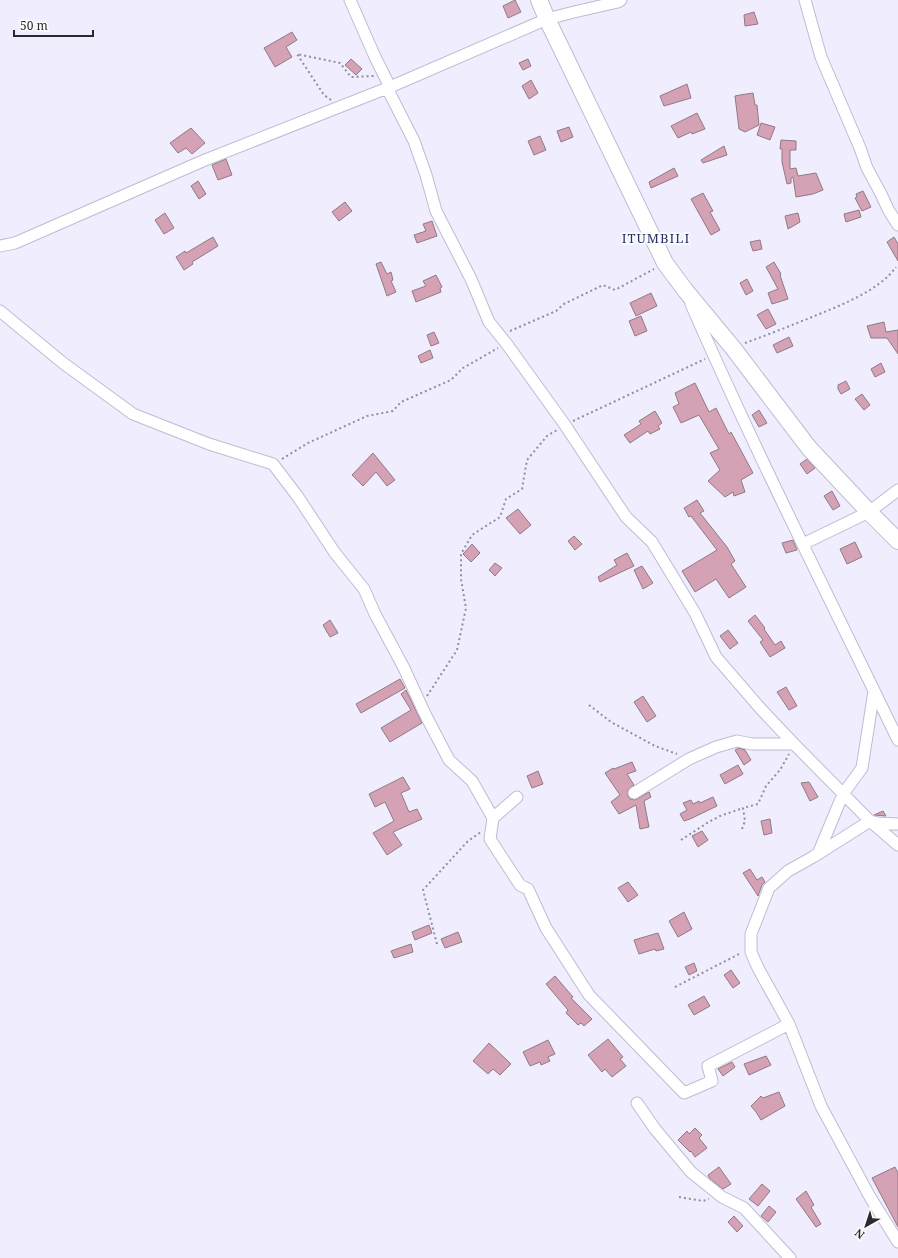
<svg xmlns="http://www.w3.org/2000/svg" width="898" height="1258" viewBox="0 0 898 1258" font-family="'Noto Serif',serif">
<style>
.building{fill:#d4a1b5;stroke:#907b82}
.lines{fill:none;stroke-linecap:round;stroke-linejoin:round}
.street-casing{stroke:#bebcd0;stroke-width:13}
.secondary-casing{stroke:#bebcd0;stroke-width:18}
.path{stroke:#918f9c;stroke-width:2;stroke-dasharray:2 3;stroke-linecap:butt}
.street{stroke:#fff;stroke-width:11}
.secondary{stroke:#fff;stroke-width:16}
.labels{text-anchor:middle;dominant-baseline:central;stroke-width:3.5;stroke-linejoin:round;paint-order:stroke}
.quarter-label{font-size:13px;letter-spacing:1px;fill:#27316a;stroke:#fcfcfc}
</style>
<rect width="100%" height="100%" fill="#efedfe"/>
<path class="building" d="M515 0 521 12 508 18 503 6Z
M754 12 758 24 745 26 744 15Z
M292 32 297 40 286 47 292 57 275 67 264 48Z
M351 59 362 69 356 75 345 65Z
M528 59 531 66 523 70 519 63Z
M531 80 538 93 529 99 522 86Z
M687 84 691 98 664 106 660 96Z
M753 93 755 105H757L759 125 745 132 739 129 735 96 740 95Z
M697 113 705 129 692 134 691 132 678 138 671 126Z
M761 123 775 127 770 140 757 135Z
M569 127 573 137 561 142 557 131Z
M191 128 205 143 192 154 186 148 178 153 170 143Z
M540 136 546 150 534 155 528 141Z
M781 140 796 141V150H790V169L796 168 798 176 816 173 823 190 813 194 796 197 793 177 791 178V183L787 184 782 162V149H780Z
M724 146 727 155 703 163 701 160Z
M226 159 232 175 218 180 212 165Z
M674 168 678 176 651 188 649 182Z
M198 181 206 194 199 199 191 186Z
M863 191 871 207 862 211 855 198 857 197 856 194Z
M703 193 713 211 710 212 720 230 711 235 691 199Z
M345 202 352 211 339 221 332 212Z
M859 210 861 217 846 222 844 214Z
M165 213 174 228 164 234 155 220Z
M798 213 800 222 788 229 785 216Z
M432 221 437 236 417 243 414 235 426 231 423 224Z
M213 237 218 246 192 262 193 264 184 270 176 257 185 251 186 253Z
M894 237 898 244V261L887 242Z
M760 240 762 249 753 251 750 242Z
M381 262 387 274 391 272 393 280 391 281 396 292 387 296 376 264Z
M774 262 781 274 780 275 788 299 772 304 768 293 778 289 766 267Z
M436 275 442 287 440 288 441 292 416 302 412 291 426 286 423 281Z
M747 279 753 291 746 295 740 283Z
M651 293 657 306 636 316 630 303Z
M768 309 776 324 766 329 757 315Z
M641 316 647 331 635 336 629 321Z
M884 322 886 332 898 330V354L887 338H871L867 326Z
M434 332 439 343 431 346 427 335Z
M789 337 793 346 777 353 773 345Z
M430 350 433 358 421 363 418 356Z
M881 363 885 372 875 377 871 369Z
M846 381 850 389 841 394 838 389V385Z
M695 383 709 412 716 408 729 434 731 432 753 473 741 480 745 492 734 496 733 492 725 497 708 481 720 470 710 453 719 449 699 415 681 423 673 407 679 404 675 393Z
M862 394 870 405 864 410 855 399Z
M759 410 767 423 759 427 752 415Z
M655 411 662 423 658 426 660 429 650 434 648 431 630 443 624 435 641 424 639 421Z
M373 453 395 480 387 486 376 472 363 486 352 475Z
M807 459 815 468 807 474 800 464Z
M832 491 840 506 833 510 824 496Z
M697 500 704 511 700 513 727 547 735 561 731 564 746 587 729 598 716 579 695 592 682 571 717 550 691 516 689 517 684 508Z
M518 509 531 525 520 534 506 518Z
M574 536 582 544 575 550 568 541Z
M793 540 797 550 786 553 782 543Z
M855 542 862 557 847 564 840 549Z
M472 544 480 553 471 562 463 554Z
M627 553 634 566 600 582 598 577 617 565 614 560Z
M495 563 502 568 495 576 489 570Z
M642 566 653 583 643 589 634 570Z
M755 615 765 628 764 629 775 645 781 641 785 648 770 657 760 642 763 640 748 621Z
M330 620 338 633 330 637 323 625Z
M728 630 738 643 730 649 720 636Z
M400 679 405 688 361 713 356 704Z
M786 687 797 706 789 710 777 692Z
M406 690 422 723 390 742 381 728 411 710 401 694Z
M643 696 656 716 647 722 634 702Z
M739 748 745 750 751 760 744 765 735 750Z
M632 762 636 771 627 774 634 785 628 790V796L630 799 635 800 649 792 651 797 644 801 649 827 640 829 636 805 619 814 611 802 620 795 605 773 613 768 614 769Z
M738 765 743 774 725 784 720 775Z
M538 771 543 784 532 788 527 776Z
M403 777 410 789 401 793 409 812 417 809 422 819 393 832 402 845 387 855 373 833 394 821 385 802 375 807 369 794Z
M809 782 818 797 810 801 801 783Z
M713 797 717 806 690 819 684 821 680 814 687 810 683 803 691 800 693 804 699 801 700 803Z
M883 811 886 816 874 815Z
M770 819 772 833 764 835 761 821Z
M702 831 708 840 698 847 692 836Z
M750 869 757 880 762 877 765 882 762 885 758 896 743 873Z
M628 882 638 895 628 902 618 888Z
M684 912 692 929 678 937 669 921Z
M429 925 432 933 415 940 412 932Z
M458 932 462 942 445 948 441 939Z
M658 933 664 949 656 951 655 949 639 954 634 940Z
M411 944 413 952 394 958 391 951Z
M694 963 697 971 689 975 685 967Z
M731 970 740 983 733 988 724 975Z
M555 976 573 997 571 998 592 1019 584 1026 581 1023 578 1025 566 1013 568 1010 546 984Z
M704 996 710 1006 694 1015 688 1005Z
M608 1039 623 1057 620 1059 626 1066 612 1077 605 1069 602 1072 588 1055Z
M548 1040 555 1054 548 1057 550 1061 541 1065 540 1062 530 1066 523 1052Z
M489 1043 511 1064 500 1075 493 1069 488 1074 473 1061Z
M766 1056 771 1065 749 1075 744 1064Z
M732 1062 735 1067 723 1076 718 1069Z
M779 1092 785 1106 761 1120 756 1112 751 1106 761 1096 763 1098Z
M695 1128 702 1135 699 1138 707 1148 695 1157 691 1151 690 1152 678 1140 687 1131 689 1134Z
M719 1167 731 1184 723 1189 710 1179 708 1175Z
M895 1167 898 1173V1227L872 1178Z
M762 1184 770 1191 758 1206 749 1199Z
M806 1191 814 1205 811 1207 821 1224 816 1227 796 1199Z
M769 1206 776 1212 768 1222 761 1216Z
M734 1216 743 1226 737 1232 728 1222Z"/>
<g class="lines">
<g class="street-casing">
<path id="street" d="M350 0 375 57 390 87
M805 0 821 57 860 148 867 168 880 192 889 211 898 225
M387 88 414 141 426 175 436 211 471 279 489 322 506 343 565 425 626 517 652 542 695 613 716 657 760 708 794 744 870 821 898 845
M0 246 15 243 205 160 390 87 547 19 574 12 618 2 621 0
M691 304C755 451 828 595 898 740
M0 311 63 363 133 414 209 444 273 464 298 497 335 553 364 589 375 614 404 668 424 712 449 760 472 781 493 818
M803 544 869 512 898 490
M634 793 689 759 716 747 737 741 752 744H794
M517 797 493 818 490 839 520 885 528 889 546 928 589 995 684 1093 712 1081 708 1066 789 1024
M898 824 878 823 870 821 813 857 788 871 769 888 751 934V952L758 968 789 1024 821 1106 870 1197 898 1242
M818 854 843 794 862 768 874 691
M637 1103 655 1129 691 1172 722 1197 744 1208 790 1258"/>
</g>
<g class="secondary-casing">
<path id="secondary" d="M539 0 547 19 665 263 685 290 733 348 809 448 869 512 898 541"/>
</g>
<path class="path" d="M331 100 324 95 297 54 340 63 351 77 374 76
M510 331 556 311 564 304 603 285 615 290 654 269
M745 343C767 335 790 326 812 317 839 306 879 291 896 267
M573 421 705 359
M282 459 308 443 367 416 393 411 401 402 451 380 463 368 498 348
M427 696 457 650 466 608 461 579V554L472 535 500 517 506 499 522 489 527 460 547 436 557 430
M589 705 611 722 655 746 677 754
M742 829 745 821 743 808 758 804 766 786 780 770 789 754
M681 840 707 823 720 816 743 808
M437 944 423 890 468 841 481 832
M675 987 741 953
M679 1197 703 1201 709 1199"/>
<use href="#street" class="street"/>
<use href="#secondary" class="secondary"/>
</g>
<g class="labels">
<g class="quarter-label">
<text x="656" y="238">ITUMBILI</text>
</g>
</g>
<g transform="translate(866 1226) rotate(219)" stroke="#fcfcfc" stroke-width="3" paint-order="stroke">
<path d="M0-3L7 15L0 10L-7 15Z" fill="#2a2931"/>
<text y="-6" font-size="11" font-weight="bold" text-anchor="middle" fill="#2a2931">N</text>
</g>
<path d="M14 30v6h79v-6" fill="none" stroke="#2a2931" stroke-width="2"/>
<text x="20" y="30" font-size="12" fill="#2a2931" stroke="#fcfcfc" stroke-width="3" paint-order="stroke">50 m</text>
</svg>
